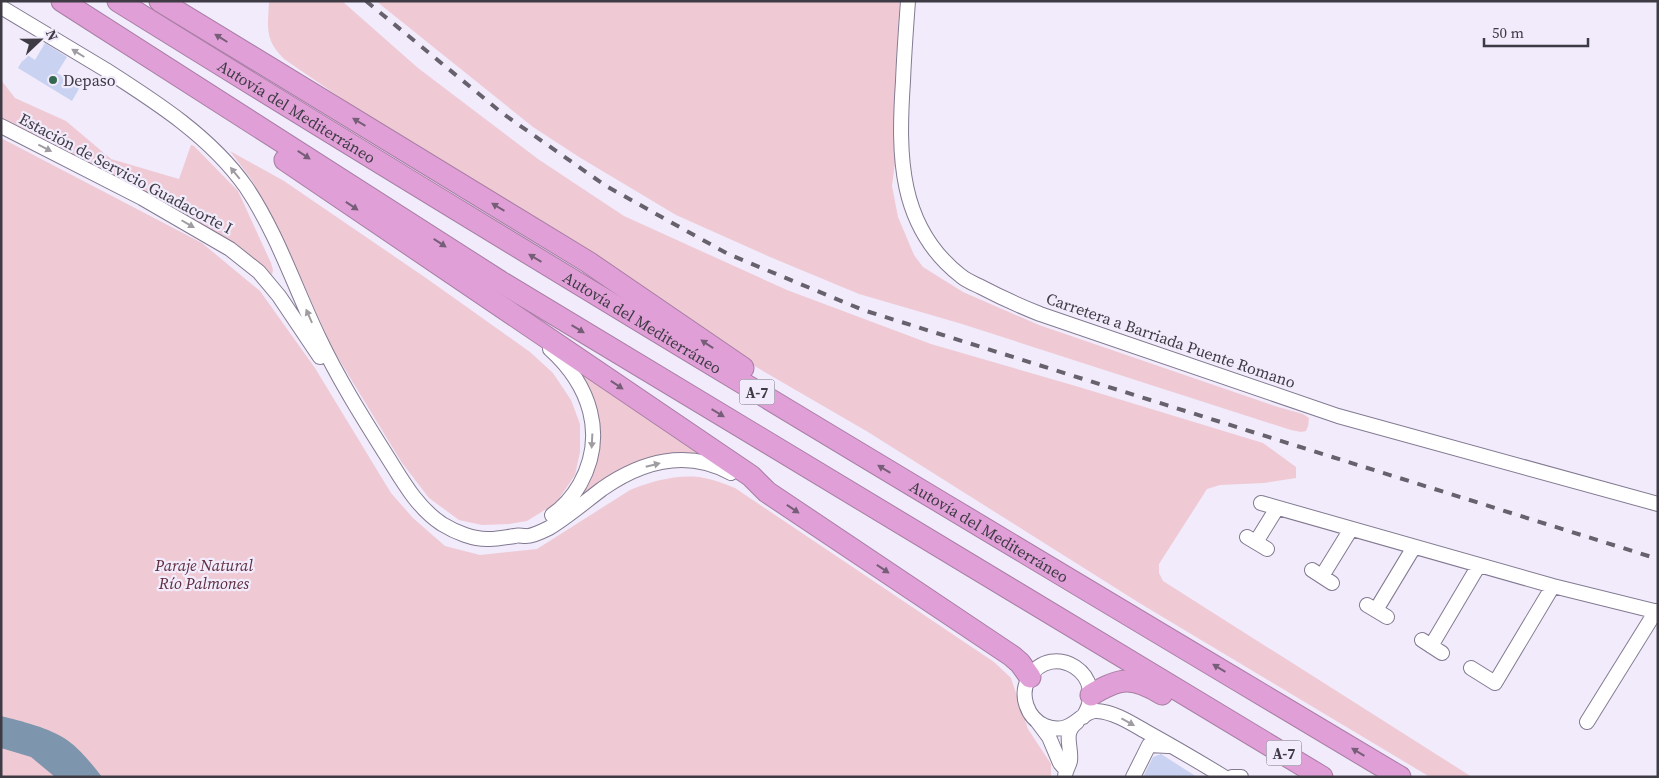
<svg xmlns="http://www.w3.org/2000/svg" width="1659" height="778" viewBox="0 0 1659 778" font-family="'Source Serif 4',serif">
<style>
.green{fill:#efcad4}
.water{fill:#7d96ad}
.building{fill:#cad2f1}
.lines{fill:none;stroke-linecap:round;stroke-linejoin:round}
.minor-casing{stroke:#837a92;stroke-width:16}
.highway-casing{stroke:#a87da4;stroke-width:23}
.minor{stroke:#fff;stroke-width:14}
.highway{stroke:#e0a0d7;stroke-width:21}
.rail{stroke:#66616c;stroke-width:4;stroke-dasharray:9 9;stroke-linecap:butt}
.oneway{fill:#775e78}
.oneway2{fill:#9f9da2}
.poi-dot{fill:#336950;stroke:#f1ebfb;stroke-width:2}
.labels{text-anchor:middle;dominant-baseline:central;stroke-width:4.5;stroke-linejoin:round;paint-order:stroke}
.shield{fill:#f1ebfb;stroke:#74707c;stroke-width:1}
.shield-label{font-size:15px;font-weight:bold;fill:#3f3b45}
.poi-label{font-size:16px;fill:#3f3b45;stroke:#f1ebfb;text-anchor:start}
.street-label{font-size:16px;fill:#3f3b45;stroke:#f1ebfb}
.park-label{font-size:16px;font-style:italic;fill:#5e2c3d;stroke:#f1ebfb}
</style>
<rect width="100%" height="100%" fill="#f1ebfb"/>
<path class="green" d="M269 1H342L418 68 538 159 624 216 787 290 931 344 1079 387 1263 443 1296 467V478L1264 483 1220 485 1207 489 1159 564V573L1163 581 1472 777H1430L1141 604 868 432 720 346 626 275 389 131 284 59C264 39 268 28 269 1Z
M376 1H900L895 80V163L892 186 898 217 914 255 923 267 963 292 1039 325 1278 407 1303 414 1309 418 1308 426 1306 431 1301 432 1291 430 962 324 859 294 770 257 676 215 579 157 533 127Z
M1 80 15 98 66 121 111 159 179 179 191 145 194 146 238 191 271 263 273 270 272 275 223 236 1 118Z
M1 138 202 243 260 291 315 368 391 493 413 518 445 546 480 555 537 549 630 490C650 481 683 473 704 478 715 480 725 484 735 488L994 662 1011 678 1028 729 1051 764V777H1Z
M230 151 284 181 426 278 530 352 553 373 571 400 580 424V452L575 475 556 503 527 521 509 524 482 525 459 520 429 498 402 463 332 348 300 276 274 222 251 179Z
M578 368 703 454C695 454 685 452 677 453 641 454 610 473 583 495 606 445 607 416 578 368Z"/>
<path class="water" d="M1 716C21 721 50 728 67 740 81 750 91 763 102 777H55L31 757 1 748Z"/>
<path class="building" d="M45 43 67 57 57 73 80 87 72 101 18 68 26 54 35 60Z
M1161 754 1197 777H1143L1153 757Z"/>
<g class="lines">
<g class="minor-casing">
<path id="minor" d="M908 1C906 28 904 55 903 81 898 155 898 227 961 276 967 281 975 284 981 287 1000 297 1020 306 1040 314L1338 416 1658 504
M1 7C36 28 71 49 106 70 156 102 211 137 246 187 277 233 295 288 319 338 338 378 361 415 385 453 401 478 416 507 442 524 455 532 474 540 490 539 498 539 507 537 515 536 518 535 522 536 525 536 531 537 543 531 549 528 566 518 586 501 602 489 642 461 687 449 731 473
M1 126 142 198 230 249 259 272 279 296 320 357
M550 349C590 385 607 435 580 484 573 496 564 507 552 515
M1261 503 1553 586 1658 612
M1247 537 1267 549
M1256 542 1277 508
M1312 570 1332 583
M1322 576 1351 529
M1367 605 1387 617
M1376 610 1414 547
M1422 640 1442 653
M1431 646 1479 565
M1471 668 1495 683 1553 586
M1083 717C1111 675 1052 639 1029 678 1019 695 1027 718 1045 726 1073 737 1081 709 1097 711 1114 712 1131 723 1145 731 1172 746 1198 761 1224 777
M1037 721 1049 737 1060 763 1066 770
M1587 722 1656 611
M1065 777C1065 771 1069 766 1070 761 1072 746 1062 733 1077 722
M1133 777 1149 745 1168 746
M1232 777H1241"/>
</g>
<g class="highway-casing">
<g id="highway">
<path d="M62 1 501 282 1322 777"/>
<path id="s1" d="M118 1C543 265 971 521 1400 777"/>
<path d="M160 1 588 262 743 368"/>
<path d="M285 160 751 476 767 492 1012 656 1020 663 1030 677"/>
<path d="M1091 695C1120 677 1133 676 1162 694"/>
</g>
</g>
<use href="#minor" class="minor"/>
<use href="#highway" class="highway"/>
<path class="rail" d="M366 1 502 113 606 186 728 254 863 310 1658 559"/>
</g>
<defs><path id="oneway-solid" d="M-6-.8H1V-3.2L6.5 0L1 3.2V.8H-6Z" transform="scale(1.25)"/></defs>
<g class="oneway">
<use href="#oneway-solid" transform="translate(221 38) rotate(-148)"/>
<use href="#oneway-solid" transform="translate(359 122) rotate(-149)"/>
<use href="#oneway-solid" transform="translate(304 155) rotate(33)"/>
<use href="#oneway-solid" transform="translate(352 206) rotate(34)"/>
<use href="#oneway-solid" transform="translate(498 207) rotate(-149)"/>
<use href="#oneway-solid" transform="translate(440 243) rotate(33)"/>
<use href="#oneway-solid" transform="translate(535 258) rotate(-149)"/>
<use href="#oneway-solid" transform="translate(578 329) rotate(31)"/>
<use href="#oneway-solid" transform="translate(707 344) rotate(-146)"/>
<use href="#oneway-solid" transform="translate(617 385) rotate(34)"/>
<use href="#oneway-solid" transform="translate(718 413) rotate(31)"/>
<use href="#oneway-solid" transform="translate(884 469) rotate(-149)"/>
<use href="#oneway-solid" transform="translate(793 509) rotate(34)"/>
<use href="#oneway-solid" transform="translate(883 569) rotate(34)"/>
<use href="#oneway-solid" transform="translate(1219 668) rotate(-149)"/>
<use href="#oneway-solid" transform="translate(1358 752) rotate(-149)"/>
</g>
<g class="oneway2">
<use href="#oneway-solid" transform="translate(78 53) rotate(-148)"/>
<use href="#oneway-solid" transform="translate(45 148) rotate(27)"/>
<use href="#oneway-solid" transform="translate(235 173) rotate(-129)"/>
<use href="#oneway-solid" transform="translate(188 224) rotate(30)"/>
<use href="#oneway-solid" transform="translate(309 316) rotate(-114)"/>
<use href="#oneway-solid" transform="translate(592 441) rotate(93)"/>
<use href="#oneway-solid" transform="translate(653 465) rotate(-14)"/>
<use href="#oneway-solid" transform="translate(1128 722) rotate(29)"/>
</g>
<circle class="poi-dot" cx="53" cy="80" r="5"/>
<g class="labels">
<g class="shield">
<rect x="739.5" y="379.5" width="35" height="25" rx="4"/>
<rect x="1266.5" y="740.5" width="35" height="25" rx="4"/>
</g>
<g class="shield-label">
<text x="757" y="392">A-7</text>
<text x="1284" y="753">A-7</text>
</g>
<g class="poi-label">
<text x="63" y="80">Depaso</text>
</g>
<g class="street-label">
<text stroke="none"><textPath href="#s1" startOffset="210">Autovía del Mediterráneo</textPath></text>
<text transform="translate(126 173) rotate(28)">Estación de Servicio Guadacorte I</text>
<text stroke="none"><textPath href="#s1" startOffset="615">Autovía del Mediterráneo</textPath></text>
<text transform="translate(1171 340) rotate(19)">Carretera a Barriada Puente Romano</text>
<text stroke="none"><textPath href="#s1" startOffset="1020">Autovía del Mediterráneo</textPath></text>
</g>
<g class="park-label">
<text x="204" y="565">Paraje Natural<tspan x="204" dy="18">Río Palmones</tspan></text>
</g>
</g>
<rect width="1659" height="778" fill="none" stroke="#3f3b45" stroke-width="5"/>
<g transform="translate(40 40) rotate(68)" stroke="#f1ebfb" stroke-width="4" paint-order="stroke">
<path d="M0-4L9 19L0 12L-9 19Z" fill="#3f3b45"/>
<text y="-8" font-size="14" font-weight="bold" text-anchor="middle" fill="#3f3b45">N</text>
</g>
<path d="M1484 38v8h104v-8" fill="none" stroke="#3f3b45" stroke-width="2.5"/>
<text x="1492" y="38" font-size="15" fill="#3f3b45" stroke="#f1ebfb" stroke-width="4" paint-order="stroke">50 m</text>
</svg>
